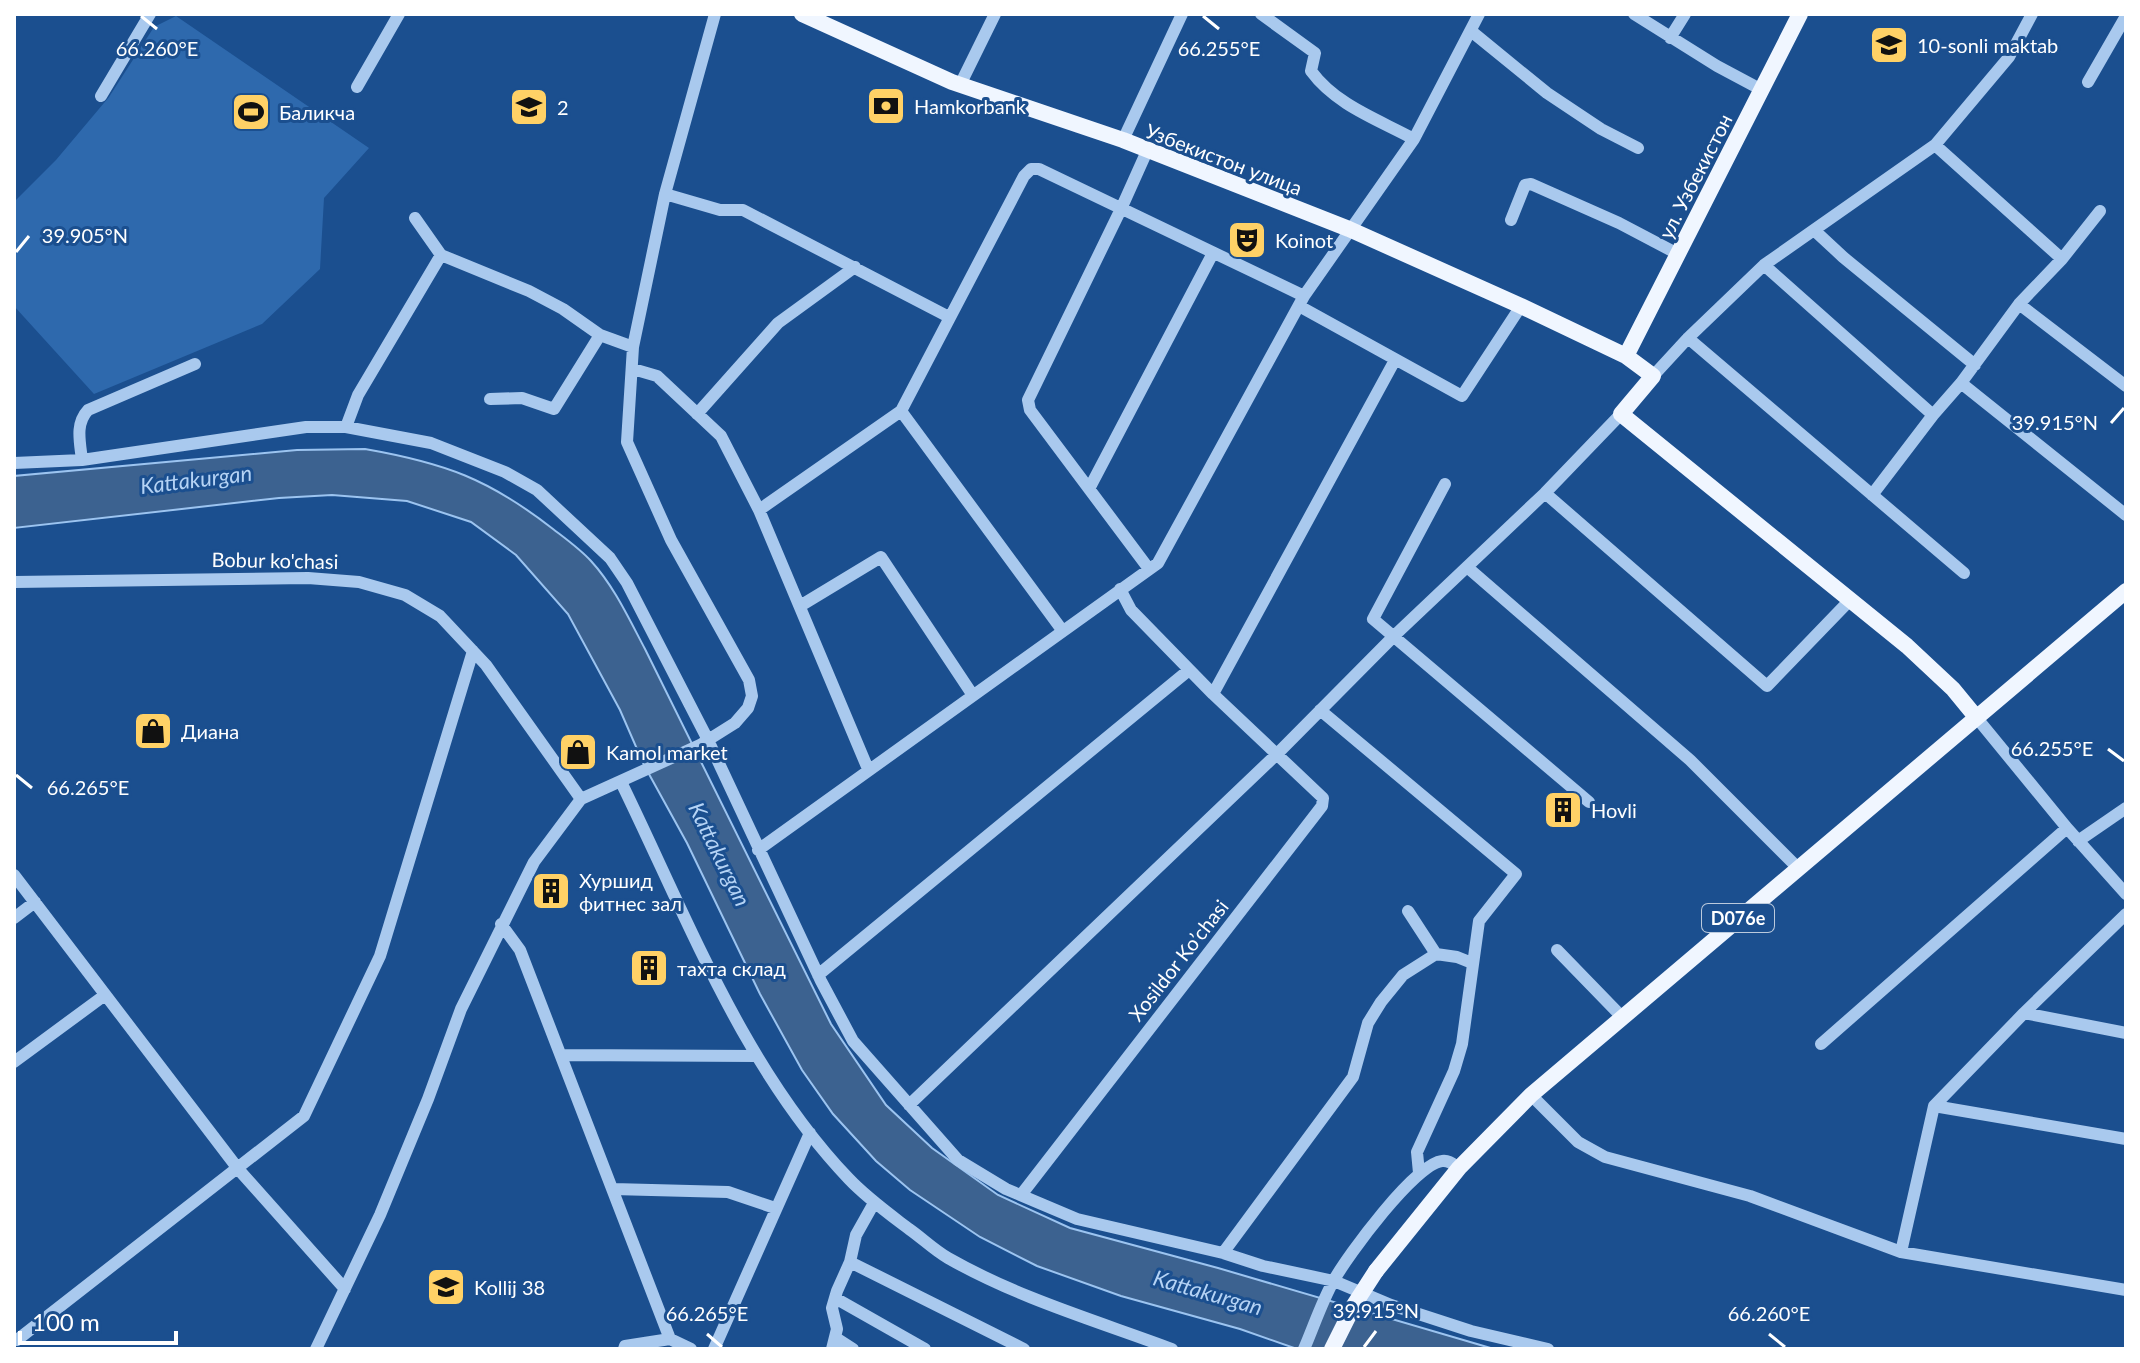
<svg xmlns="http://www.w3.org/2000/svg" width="2140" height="1363" viewBox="0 0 2140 1363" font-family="Lato,sans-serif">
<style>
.green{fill:#2e69ad}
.water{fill:#3c6290;stroke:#9cc4f0;stroke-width:2}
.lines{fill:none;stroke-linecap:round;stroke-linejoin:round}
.minor{stroke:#a9c9ee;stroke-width:12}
.major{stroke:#f0f6ff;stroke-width:16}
.major-bridge{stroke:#f0f6ff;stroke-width:16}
.ticks{fill:none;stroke:#fff;stroke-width:3}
.labels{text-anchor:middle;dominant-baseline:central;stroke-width:6;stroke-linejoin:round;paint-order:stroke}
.shield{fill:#1b4f8f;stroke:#bbcadd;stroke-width:2}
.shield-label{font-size:18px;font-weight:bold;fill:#fff}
.poi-label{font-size:20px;fill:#fff;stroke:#1b4f8f;text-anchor:start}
.street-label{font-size:20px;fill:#fff;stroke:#1b4f8f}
.water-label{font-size:22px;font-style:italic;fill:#b5d3f5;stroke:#1b4f8f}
.ticks-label{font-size:20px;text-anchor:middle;fill:#fff;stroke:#1b4f8f;stroke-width:6;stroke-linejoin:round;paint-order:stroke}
</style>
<rect width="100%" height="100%" fill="#1b4f8f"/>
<path class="green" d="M176 16 369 148 324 198 320 269 262 324 94 394 14 306V202L56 160 109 97 154 27Z"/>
<path class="water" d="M365 449C445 463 489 479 553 529 566 539 580 549 591 561 614 586 629 619 645 649L831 1024 886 1105 932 1148 998 1195 1070 1228 1218 1268 1494 1349H1297L1240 1329 1121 1296 1037 1266 980 1237 910 1190 876 1161 833 1114 802 1070 760 994 687 843 644 765 620 710 568 614 516 555 471 522 407 501 332 495 279 498 14 528V476L297 450Z"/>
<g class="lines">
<path class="minor" d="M1261 14 1315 53 1311 71C1336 105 1377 119 1414 139
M1634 14 1717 66 1762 90
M1471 31 1547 93 1601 129 1638 148
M1670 38 1685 14
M2088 82 2126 16
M960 85 995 14
M357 87 399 14
M101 96 150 14
M1123 140 1182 14
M1935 145 2062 259
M1147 151 1121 209 1028 400 1030 410 1149 569
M665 194 720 210H743L949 317
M415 218 441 255 529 291 563 309 600 335 633 347
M1511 220 1525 185 1531 184 1619 223 1678 254
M1815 231 1843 257 1975 365
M1764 265 1933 415
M2019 304 2126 386
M1299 306 1462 396 1521 306
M1688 338 1964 573
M633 369 657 376 721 436 759 510 868 769
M1653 376 1688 338 1764 265 1935 145 2009 57 2032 14
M1961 383 2126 515
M490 399 522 398 554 409 600 335
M901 411 1062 630
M697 414 778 323 855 267
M346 427 358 395 441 255
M82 460C80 442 75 424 88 410L195 364
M14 463 82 460 306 427H346L431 443 505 472 537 490 610 558 627 583 708 740 821 981 853 1041 958 1160 1006 1189 1077 1219 1223 1253 1263 1266 1334 1281 1391 1305 1471 1331 1548 1349
M1445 484 1373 619 1589 802
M1089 489 1213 253
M1545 493 1767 686 1851 599
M1872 495 1933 415 1961 383 2019 304 2062 259 2100 211
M759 510 901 411 1024 176 1031 169H1039L1304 296
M1467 567 1690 760 1797 867
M14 582 308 578 359 582 405 595 440 616 486 665 581 799
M800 606 881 557 972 694
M1213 694 1395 360
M1320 710 1516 874 1479 921 1462 1044 1454 1071 1417 1152 1419 1173
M1976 717 2067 828 2126 894
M621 782C687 917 743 1068 849 1179 867 1198 888 1213 909 1229 922 1238 934 1250 948 1258 1018 1298 1097 1321 1172 1349
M2078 841 2126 808
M758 850 1158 563 1304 296 1414 139 1479 14
M14 875 239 1170 345 1289
M1408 911 1436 954
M14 918 35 902
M501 924 520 950 670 1339 691 1349
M1557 950 1622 1017
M818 975 1189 670
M2024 1013 2126 1033
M1821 1044 2067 828
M561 1055 757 1056
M14 1062 105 995
M1531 1095 1578 1142 1605 1157 1750 1196 1901 1252 2126 1290
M909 1105 1278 753 1395 635 1545 493 1621 414
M1934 1106 2126 1139
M613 1189 728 1192 775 1208
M1021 1195 1322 806 1323 798 1213 694 1131 610 1120 589
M1901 1252 1934 1106 2024 1013 2126 914
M1223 1253 1353 1077 1368 1023 1381 1002 1403 975 1436 954 1457 957 1472 963
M850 1262 1024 1349
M835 1298 925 1349
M836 1338 853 1349
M17 1340 304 1116 380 956 473 651
M316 1349 380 1215 428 1099 461 1009 534 862 581 799 700 745 735 723 748 708 752 696 749 680 671 540 627 442 633 347 665 194 715 14
M624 1349 625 1346 670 1339
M714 1349 810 1133
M832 1349 837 1329 832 1308 837 1291 850 1262 856 1235 874 1203
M1304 1349C1314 1326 1322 1301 1334 1280 1348 1255 1415 1164 1442 1161 1449 1160 1453 1164 1459 1168"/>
<path class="major" d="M802 14 952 82 1123 140 1349 229 1521 306 1626 356 1653 376 1621 414 1907 646 1953 689 1976 717
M1626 356 1800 14
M1376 1271 1459 1168 1531 1095 2126 591"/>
<path class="major-bridge" d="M1332 1349 1354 1305 1376 1271"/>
</g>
<path class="ticks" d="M141 16 157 29M1203 16 1219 29M16 252 29 236M2111 423 2124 408M2108 749 2124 761M16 775 32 788M707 1334 722 1347M1769 1334 1785 1347M1364 1347 1376 1331"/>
<defs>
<g id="school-square" transform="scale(2)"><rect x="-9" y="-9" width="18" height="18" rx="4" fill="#ffd166" stroke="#1b4f8f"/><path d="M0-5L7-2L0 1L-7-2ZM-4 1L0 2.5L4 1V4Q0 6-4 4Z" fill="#111"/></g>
<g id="bank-square" transform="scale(2)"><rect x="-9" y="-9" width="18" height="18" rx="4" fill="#ffd166" stroke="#1b4f8f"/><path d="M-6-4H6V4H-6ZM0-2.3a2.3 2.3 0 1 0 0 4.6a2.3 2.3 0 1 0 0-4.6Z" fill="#111"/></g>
<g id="stadium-square" transform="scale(2)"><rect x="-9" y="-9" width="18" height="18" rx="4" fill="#ffd166" stroke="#1b4f8f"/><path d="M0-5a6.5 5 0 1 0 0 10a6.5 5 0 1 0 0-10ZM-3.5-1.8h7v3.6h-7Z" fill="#111"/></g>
<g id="theatre-square" transform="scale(2)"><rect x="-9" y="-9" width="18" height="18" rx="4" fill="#ffd166" stroke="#1b4f8f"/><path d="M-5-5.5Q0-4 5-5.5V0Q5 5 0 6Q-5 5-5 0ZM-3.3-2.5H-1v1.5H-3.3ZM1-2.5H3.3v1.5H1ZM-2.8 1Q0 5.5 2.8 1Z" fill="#111"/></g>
<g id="shop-square" transform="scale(2)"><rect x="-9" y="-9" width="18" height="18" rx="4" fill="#ffd166" stroke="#1b4f8f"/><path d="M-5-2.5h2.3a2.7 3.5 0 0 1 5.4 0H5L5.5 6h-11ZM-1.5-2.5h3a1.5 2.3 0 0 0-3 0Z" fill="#111"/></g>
<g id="building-square" transform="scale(2)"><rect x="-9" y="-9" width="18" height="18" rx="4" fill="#ffd166" stroke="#1b4f8f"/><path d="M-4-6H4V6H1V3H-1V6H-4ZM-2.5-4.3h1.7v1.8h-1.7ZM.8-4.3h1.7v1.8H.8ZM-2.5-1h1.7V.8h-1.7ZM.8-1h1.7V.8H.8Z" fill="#111"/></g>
</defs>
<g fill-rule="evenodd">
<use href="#school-square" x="1889" y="45"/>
<use href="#bank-square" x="886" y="106"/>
<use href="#school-square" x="529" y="107"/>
<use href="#stadium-square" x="251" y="112"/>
<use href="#theatre-square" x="1247" y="240"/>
<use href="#shop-square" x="153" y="731"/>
<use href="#shop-square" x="578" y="752"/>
<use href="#building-square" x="1563" y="810"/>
<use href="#building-square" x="551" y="891"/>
<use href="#building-square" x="649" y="968"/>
<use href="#school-square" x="446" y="1287"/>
</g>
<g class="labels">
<rect class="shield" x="1702" y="904" width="72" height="28" rx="6"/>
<g class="shield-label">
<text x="1738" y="918">D076e</text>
</g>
<g class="poi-label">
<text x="1917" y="45">10-sonli maktab</text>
<text x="914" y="106">Hamkorbank</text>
<text x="557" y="107">2</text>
<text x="279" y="112">Баликча</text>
<text x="1275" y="240">Koinot</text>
<text x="181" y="731">Диана</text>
<text x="606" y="752">Kamol market</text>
<text x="1591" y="810">Hovli</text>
<text x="579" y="880">Хуршид<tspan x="579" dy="23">фитнес зал</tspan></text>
<text x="677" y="968">тахта склад</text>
<text x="474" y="1287">Kollij 38</text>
</g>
<g class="street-label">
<text transform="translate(1224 159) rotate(21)">Узбекистон улица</text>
<text transform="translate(1695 176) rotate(-63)">ул. Узбекистон</text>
<text transform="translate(275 560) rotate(1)">Bobur ko'chasi</text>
<text transform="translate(1178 960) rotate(-52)">Xosildor Ko’chasi</text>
</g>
<g class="water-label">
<text transform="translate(196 479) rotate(-7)">Kattakurgan</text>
<text transform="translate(720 854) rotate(64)">Kattakurgan</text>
<text transform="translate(1208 1292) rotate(16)">Kattakurgan</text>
</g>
</g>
<g class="ticks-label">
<text x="1219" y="56">66.255°E</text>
<text x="157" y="56">66.260°E</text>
<text x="85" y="243">39.905°N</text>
<text x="2055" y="430">39.915°N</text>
<text x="2052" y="756">66.255°E</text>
<text x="88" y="795">66.265°E</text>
<text x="1376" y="1318">39.915°N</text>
<text x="707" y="1321">66.265°E</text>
<text x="1769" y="1321">66.260°E</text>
</g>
<rect width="2140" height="1363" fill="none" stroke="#ffffff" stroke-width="32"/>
<path d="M20 1331v12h156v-12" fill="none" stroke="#ffffff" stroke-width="4"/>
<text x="32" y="1331" font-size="24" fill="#ffffff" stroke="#1b4f8f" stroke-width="6" paint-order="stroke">100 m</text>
</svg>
